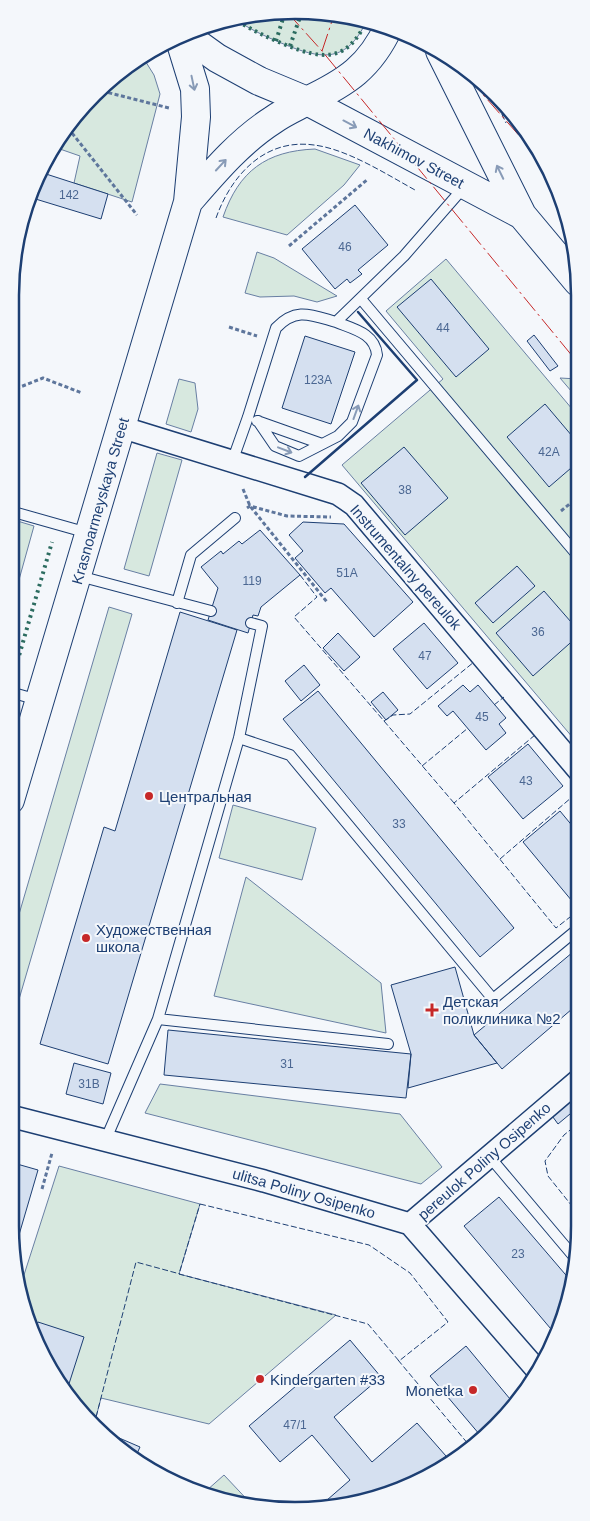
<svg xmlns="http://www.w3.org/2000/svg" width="590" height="1521" viewBox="0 0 590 1521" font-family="Helvetica,sans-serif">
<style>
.green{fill:#d7e8df;stroke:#687fa3}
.building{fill:#d5e0f0;stroke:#1d3f73}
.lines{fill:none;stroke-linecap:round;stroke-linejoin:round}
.lane-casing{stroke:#1d3f73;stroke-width:12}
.street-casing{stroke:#1d3f73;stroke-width:24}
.secondary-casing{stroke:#1d3f73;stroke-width:30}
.primary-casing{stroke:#1d3f73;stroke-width:30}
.path{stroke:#5e769c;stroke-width:3;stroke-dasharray:4 2.5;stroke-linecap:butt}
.lane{stroke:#f4f7fb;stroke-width:10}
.street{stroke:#f4f7fb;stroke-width:21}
.secondary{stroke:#f4f7fb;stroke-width:28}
.primary{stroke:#f4f7fb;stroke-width:28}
.hedge{stroke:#2c6c60;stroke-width:4;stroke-dasharray:2.5 4;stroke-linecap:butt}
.fence{stroke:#1d3f73;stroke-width:1;stroke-dasharray:6 2.5;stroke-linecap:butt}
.wall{stroke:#1d3f73;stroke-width:2.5}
.power{stroke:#c62828;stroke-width:1;stroke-dasharray:18 4 2.5 4;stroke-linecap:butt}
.oneway{stroke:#889bb7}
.poi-dot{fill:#c62828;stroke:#f4f7fb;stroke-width:2}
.labels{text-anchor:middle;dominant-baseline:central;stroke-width:4;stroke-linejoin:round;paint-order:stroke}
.number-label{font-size:12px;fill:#4b6792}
.street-label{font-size:15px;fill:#1d3f73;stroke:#f4f7fb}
.poi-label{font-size:15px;fill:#1d3f73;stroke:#f4f7fb;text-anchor:start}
.rim{fill:none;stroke:#1d3f73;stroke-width:2.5}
</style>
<rect width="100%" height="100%" fill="#f4f7fb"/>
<path class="green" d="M276 11 366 22C347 62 323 60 286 45 269 38 253 31 238 21Z
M144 59 154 75 160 94 132 202 74 183 80 156 57 148 81 107Z
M315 149 360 165 344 185 287 235 223 217C239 171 266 151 315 149Z
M257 252 274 258 337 296 317 302 294 296 260 297 245 293Z
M446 259 578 416 579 745 342 465 443 379 386 311Z
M560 378 578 379V399Z
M179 379 195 383 198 409 191 432 166 424Z
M157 453 182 460 149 576 124 569Z
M14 520 34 526 10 612V532Z
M109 607 132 614 10 1030V945Z
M233 805 316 828 302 880 219 858Z
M246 877 381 983 386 1033 214 996Z
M160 1084 400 1114 442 1167 421 1184 145 1113Z
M59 1166 200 1204 179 1274 336 1315 209 1424 101 1398 94 1425 81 1414 25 1318 19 1277 23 1278Z
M224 1475 255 1508 206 1491Z"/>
<path class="building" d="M43 173 108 194 101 219 29 197Z
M355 205 388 245 358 270 362 274 350 283 347 279 335 289 302 249Z
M431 279 489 349 456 377 397 307Z
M534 335 558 366 550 371 527 341Z
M305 336 355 352 331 424 282 408Z
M545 404 578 443V462L549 487 507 437Z
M404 447 448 498 405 535 361 483Z
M303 522 344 524 413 602 374 637 331 588 325 593 295 558 303 551 289 535Z
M260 530 300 575 261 607 258 616 253 615 248 633 208 620 218 588 201 567 221 551 223 554 239 541 242 544Z
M578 532V545L572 537Z
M517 566 535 586 493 623 475 603Z
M544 591 578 630V636L533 676 496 633Z
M180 612 237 630 108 1064 40 1044 104 827 115 831Z
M424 623 458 663 427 689 393 649Z
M338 633 360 657 344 671 323 648Z
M304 665 320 685 301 701 285 681Z
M463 685 470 692 478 685 506 718 499 724 506 733 486 750 453 711 447 716 438 706Z
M318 691 514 928 480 957 283 719Z
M383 692 398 710 386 720 371 702Z
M528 744 563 786 523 819 488 777Z
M560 811 579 834V906L577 907 523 842Z
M579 947V1003L502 1069 474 1035Z
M455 967 474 1035 497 1063 408 1088 411 1054 391 985Z
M168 1030 411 1054 406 1098 164 1075Z
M74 1063 111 1073 103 1104 66 1094Z
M568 1099 576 1109 558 1124 550 1113Z
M10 1162 38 1170 14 1252 10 1226Z
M499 1197 571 1281 565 1317 556 1335 464 1226Z
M38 1322 84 1337 67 1390 34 1334Z
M350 1340 381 1377 334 1417 372 1462 417 1423 446 1456 418 1480 350 1506 319 1507 350 1480 312 1435 280 1462 249 1426Z
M466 1346 515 1405 480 1435 430 1376Z
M110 1434 140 1447 135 1458 109 1437Z"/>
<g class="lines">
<g class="lane-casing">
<path id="lane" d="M361 299 578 556
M257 421 322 444
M258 421 275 446 299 456 338 436 352 422 377 355C375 333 353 329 336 322
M10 437C16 459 15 480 10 503
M232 462 248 417 276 328C296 307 311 315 336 322L404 256 465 186
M10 511 88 533
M79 576 211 611
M177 603 191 555 235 518
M10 692 38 700
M239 738 290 755 493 999 579 928
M158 1019 388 1044
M105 1141 158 1019 239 738 262 626 251 623
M489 1156 575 1258"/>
</g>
<g class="street-casing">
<path id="street" d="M121 427 338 494 354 505 579 771
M10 1116 264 1181 410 1224 537 1370
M410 1224 580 1079"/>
</g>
<g class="secondary-casing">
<path id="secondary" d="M188 202C214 172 240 141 273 120 284 112 296 107 307 101
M10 800 188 202 196 117 195 89 179 37"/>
</g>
<g class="primary-casing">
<path id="primary" d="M185 35 217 58 259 81 307 101 522 215
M440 51 522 215 578 282
M307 101C347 82 370 67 389 26"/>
</g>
<path class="path" d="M102 91 169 108
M68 128 137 215
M289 246 368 179
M229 327 257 336
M10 391 43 378 82 393
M243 489 250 506 327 602
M247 508 250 506 287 516 331 517
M561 511 578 497
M42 1189 52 1153"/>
<use href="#lane" class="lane"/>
<use href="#street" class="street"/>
<use href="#secondary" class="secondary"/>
<use href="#primary" class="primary"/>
<path class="hedge" d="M238 21C253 31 269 38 286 45 323 60 347 62 366 22
M276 41 285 12
M290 46 301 14
M12 680 52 542"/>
<path class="fence" d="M491 91 506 123
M216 218C231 176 264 138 314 145 347 149 386 174 415 190
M300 575 317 597 294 617 384 721 393 715 410 714 474 662
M494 705 504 697
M384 721 454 803
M535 735 454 803 556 928 579 910
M422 766 468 728
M571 777 579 787
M500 859 579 791
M580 1122 564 1135 545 1161 548 1176 580 1216
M200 1204 369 1245 410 1273 448 1322 399 1361 368 1324 179 1274Z
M398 1360 469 1445
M94 1425 136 1262 180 1274"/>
<path class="wall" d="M305 477 417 380 358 312"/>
<path class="power" d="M287 12 322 51 578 363
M322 51 333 18
M450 57 552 173"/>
</g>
<defs><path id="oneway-shaft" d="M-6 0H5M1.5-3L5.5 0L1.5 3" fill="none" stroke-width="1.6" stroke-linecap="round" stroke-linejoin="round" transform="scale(1.25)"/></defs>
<g class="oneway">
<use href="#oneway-shaft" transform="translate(193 83) rotate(78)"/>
<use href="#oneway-shaft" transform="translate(350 124) rotate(28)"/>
<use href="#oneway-shaft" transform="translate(221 165) rotate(-47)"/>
<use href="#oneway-shaft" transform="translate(500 172) rotate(-116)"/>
<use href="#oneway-shaft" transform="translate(356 412) rotate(-70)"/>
<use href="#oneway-shaft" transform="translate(285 450) rotate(21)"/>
</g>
<g class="poi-dot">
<circle cx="149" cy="796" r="5"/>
<circle cx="86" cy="938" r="5"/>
<path d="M429.5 1002.5h5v5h5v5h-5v5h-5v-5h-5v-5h5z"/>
<circle cx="260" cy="1379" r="5"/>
<circle cx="473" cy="1390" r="5"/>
</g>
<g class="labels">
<g class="number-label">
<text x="69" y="195">142</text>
<text x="345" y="247">46</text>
<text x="443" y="328">44</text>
<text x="318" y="380">123А</text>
<text x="549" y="452">42А</text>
<text x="405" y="490">38</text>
<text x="347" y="573">51А</text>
<text x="252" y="581">119</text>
<text x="538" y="632">36</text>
<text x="425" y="656">47</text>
<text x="482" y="717">45</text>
<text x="526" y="781">43</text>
<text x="399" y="824">33</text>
<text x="287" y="1064">31</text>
<text x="89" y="1084">31В</text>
<text x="518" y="1254">23</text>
<text x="295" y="1425">47/1</text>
</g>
<g class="street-label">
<text transform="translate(414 158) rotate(28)">Nakhimov Street</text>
<text transform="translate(100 501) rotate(-74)">Krasnoarmeyskaya Street</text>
<text transform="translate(406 567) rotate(49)">Instrumentalny pereulok</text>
<text transform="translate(484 1161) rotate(-41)">pereulok Poliny Osipenko</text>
<text transform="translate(304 1193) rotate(16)">ulitsa Poliny Osipenko</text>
</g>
<g class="poi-label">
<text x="159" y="796">Центральная</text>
<text x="96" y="929">Художественная<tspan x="96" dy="17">школа</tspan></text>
<text x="443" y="1001">Детская<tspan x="443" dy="17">поликлиника №2</tspan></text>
<text x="270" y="1379">Kindergarten #33</text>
<text x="463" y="1390" text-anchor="end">Monetka</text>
</g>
</g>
<path d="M0 0H590V1521H0ZM295 19H295A276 276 0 0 1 571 295V1226A276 276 0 0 1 295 1502H295A276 276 0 0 1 19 1226V295A276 276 0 0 1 295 19Z" fill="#f4f7fb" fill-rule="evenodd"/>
<path class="rim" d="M295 19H295A276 276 0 0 1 571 295V1226A276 276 0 0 1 295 1502H295A276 276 0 0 1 19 1226V295A276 276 0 0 1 295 19Z"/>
</svg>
